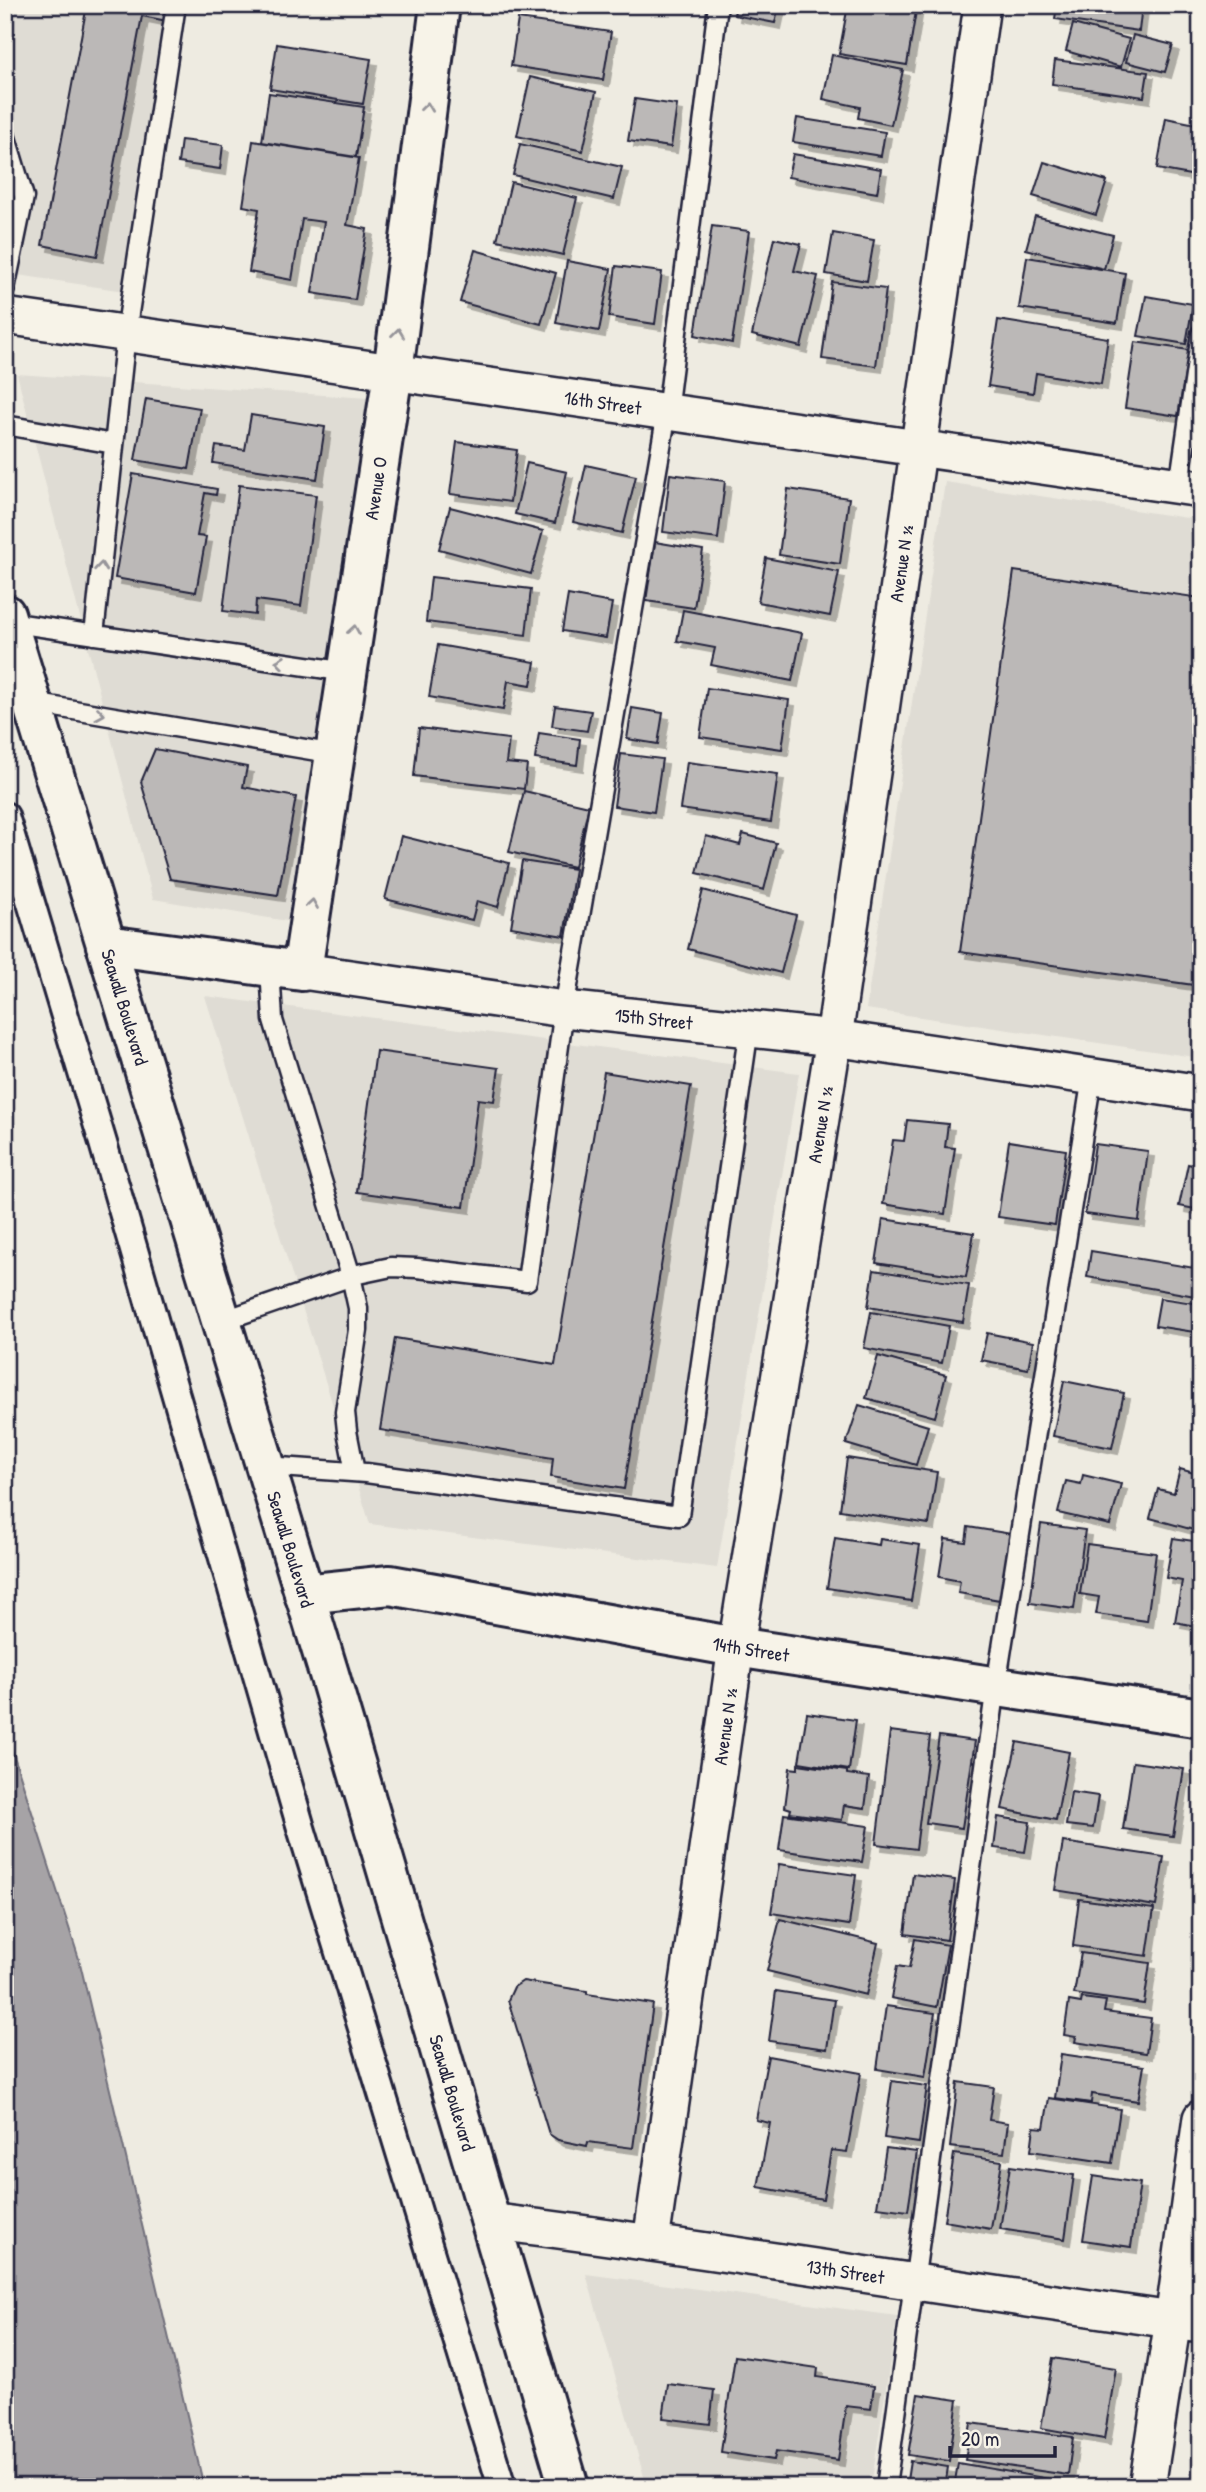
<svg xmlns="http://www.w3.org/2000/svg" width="1206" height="2492" viewBox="0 0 1206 2492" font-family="'Patrick Hand',sans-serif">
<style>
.built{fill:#dfdcd4}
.water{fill:#a6a3a6;stroke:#716f7b;stroke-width:2}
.building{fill:#bbb8b7;stroke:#22223b;stroke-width:2;filter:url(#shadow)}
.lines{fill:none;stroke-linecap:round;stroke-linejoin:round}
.service-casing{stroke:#22223b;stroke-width:23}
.pedestrian-casing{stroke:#22223b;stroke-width:32}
.minor-casing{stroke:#22223b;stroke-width:40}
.tertiary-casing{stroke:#22223b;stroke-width:44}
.secondary-casing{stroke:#22223b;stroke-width:44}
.primary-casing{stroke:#22223b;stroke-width:44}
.service{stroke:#f7f3e8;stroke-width:18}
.pedestrian{stroke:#f7f3e8;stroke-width:26}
.minor{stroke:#f7f3e8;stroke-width:35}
.tertiary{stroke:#f7f3e8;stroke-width:38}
.secondary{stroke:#f7f3e8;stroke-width:38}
.primary{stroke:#f7f3e8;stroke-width:38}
.oneway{stroke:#97959a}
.labels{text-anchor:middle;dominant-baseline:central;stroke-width:5;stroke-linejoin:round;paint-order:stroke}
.street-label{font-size:19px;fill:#22223b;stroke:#f7f3e8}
</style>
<defs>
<filter id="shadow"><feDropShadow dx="6" dy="6" stdDeviation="0" flood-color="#0004"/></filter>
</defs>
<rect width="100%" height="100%" fill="#eeebe1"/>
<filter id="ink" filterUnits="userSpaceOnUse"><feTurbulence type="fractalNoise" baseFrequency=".0143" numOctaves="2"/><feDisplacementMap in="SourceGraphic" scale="14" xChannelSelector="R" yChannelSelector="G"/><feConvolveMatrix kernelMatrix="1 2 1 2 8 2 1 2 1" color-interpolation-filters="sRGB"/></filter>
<g filter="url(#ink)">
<path class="built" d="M5 5H173L144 294 5 273Z
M17 374 368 398 287 921 153 899Z
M945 482 1201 520V1058L866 1009Z
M205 996 799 1073 717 1568 370 1524Z
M586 2274 897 2316 871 2487H647Z"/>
<path class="water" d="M5 1728 79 1959 204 2487H5Z"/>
<path class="building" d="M87 5H170L167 21 142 16 97 256 42 245Z
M736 5H779L775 23 734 15Z
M848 5H917L907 65 839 54Z
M1057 5H1142L1139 31 1055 19Z
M518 19 611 32 603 80 511 66Z
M1073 24 1129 39 1121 67 1066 51Z
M1133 35 1173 45 1165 72 1126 62Z
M277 44 371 59 363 104 270 89Z
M832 55 903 70 891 125 858 118 860 107 823 99Z
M1055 60 1148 72 1144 97 1052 84Z
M530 77 596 92 583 151 517 136Z
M269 93 364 107 356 157 262 142Z
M635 99 677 105 671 147 628 141Z
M797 118 885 132 881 156 793 142Z
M1166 118 1201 125V177L1157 169Z
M181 140 223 145 220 169 178 163Z
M253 141 359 158 347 225 367 229 355 300 312 293 324 222 302 219 292 280 249 272 259 209 243 206Z
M520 144 622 167 614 199 513 175Z
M793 154 881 169 877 193 788 177Z
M1044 162 1107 181 1096 215 1033 196Z
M511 182 577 198 563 255 497 240Z
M1035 216 1113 235 1104 269 1026 249Z
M712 226 749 231 732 343 695 335Z
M833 233 874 240 867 281 826 274Z
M774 238 801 244 794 271 818 276 801 347 752 335Z
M475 250 556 273 541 324 460 302Z
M1027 257 1125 273 1117 323 1019 308Z
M567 261 611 269 599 331 556 323Z
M616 266 662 272 655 324 609 317Z
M832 282 886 289 876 366 822 359Z
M1146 296 1193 304 1186 344 1138 336Z
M998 320 1108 338 1101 384 1036 373 1033 393 988 386Z
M1135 342 1189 350 1178 416 1125 408Z
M146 399 200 408 189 469 135 460Z
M251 415 325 427 317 479 213 463 216 446 245 450Z
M457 442 517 450 510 502 450 494Z
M527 463 567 472 555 523 515 514Z
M586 465 636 476 622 533 573 522Z
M133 474 217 489 216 495 205 493 197 536 206 537 196 592 115 578Z
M670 474 725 481 718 539 663 532Z
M239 485 316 495 301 606 256 600 255 615 223 611Z
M788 489 849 498 840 564 779 555Z
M450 507 543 531 531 574 439 549Z
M655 542 703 550 694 608 646 601Z
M766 558 839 572 830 616 758 602Z
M1014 571 1201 598V986L960 952Z
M431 577 531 589 526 635 426 622Z
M568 595 612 603 606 638 562 631Z
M683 610 802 633 792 681 711 665 715 648 677 641Z
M438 645 535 662 531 685 508 681 503 710 429 697Z
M707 688 789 700 782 749 700 737Z
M555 706 591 711 587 731 552 726Z
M632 708 663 713 658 744 627 739Z
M419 728 509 739 506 763 527 765 524 789 414 776Z
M539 733 580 739 577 765 535 759Z
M155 749 247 767 243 787 296 797 278 895 170 879 141 782Z
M621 754 662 759 654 812 614 806Z
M687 762 778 774 771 822 680 809Z
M524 791 589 806 574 867 509 852Z
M743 834 776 843 764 890 697 873 706 836 740 845Z
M401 836 509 863 498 907 477 901 472 920 385 899Z
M522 861 575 869 564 936 511 927Z
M703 890 796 915 781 973 688 949Z
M376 1051 499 1068 494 1101 478 1099 464 1207 357 1192Z
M604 1072 691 1086 624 1489 551 1477 553 1458 380 1430 395 1338 555 1365Z
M907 1120 948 1124 945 1147 955 1148 945 1214 883 1204 893 1140 904 1141Z
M1009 1141 1066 1150 1055 1225 998 1217Z
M1095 1144 1148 1151 1139 1221 1085 1214Z
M1188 1164 1201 1167V1210L1179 1206Z
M883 1219 974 1233 966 1277 876 1263Z
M1091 1251 1201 1269V1297L1087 1277Z
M874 1270 969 1285 963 1322 868 1307Z
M1160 1298 1201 1304V1333L1155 1326Z
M871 1312 949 1326 942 1363 864 1348Z
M987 1333 1033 1342 1028 1369 981 1360Z
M878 1356 946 1375 935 1417 866 1398Z
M1064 1381 1124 1393 1112 1448 1053 1436Z
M859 1405 928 1426 916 1465 846 1444Z
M847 1458 937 1472 929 1524 840 1510Z
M1180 1469 1201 1475V1532L1150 1518 1158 1489 1174 1493Z
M1083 1475 1121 1484 1110 1525 1058 1513 1066 1481 1081 1484Z
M1041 1524 1085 1530 1074 1609 1030 1603Z
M968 1527 1012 1534 1000 1600 958 1593 960 1581 939 1577 945 1539 966 1542Z
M835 1538 879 1545 880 1539 920 1545 911 1601 827 1588Z
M1173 1538 1201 1542V1627L1175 1622 1182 1581 1166 1578Z
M1087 1544 1156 1553 1147 1621 1096 1614 1099 1597 1080 1594Z
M807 1713 856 1720 849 1770 799 1762Z
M890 1731 930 1736 916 1849 876 1844Z
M939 1736 975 1741 962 1828 926 1823Z
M1017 1742 1069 1752 1056 1820 1002 1809Z
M1133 1762 1184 1769 1173 1836 1123 1829Z
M798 1764 847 1771V1774L869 1777 865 1808 844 1805 842 1820 790 1813 791 1809 785 1807 790 1768 798 1769Z
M1071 1792 1098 1796 1093 1828 1066 1825Z
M784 1814 868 1826 862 1862 779 1850Z
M998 1817 1030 1822 1025 1852 994 1848Z
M1063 1842 1164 1857 1156 1906 1055 1890Z
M779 1864 856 1875 849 1925 771 1913Z
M913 1874 955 1880 947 1940 905 1934Z
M1079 1899 1154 1909 1147 1956 1073 1946Z
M780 1919 878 1943 866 1995 767 1971Z
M915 1939 948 1945 937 2007 891 1998 897 1966 909 1968Z
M1081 1953 1150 1963 1144 2004 1074 1994Z
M523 1981 587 1991V1994L653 2004 633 2148 588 2142 587 2146 558 2140 549 2134 508 2000 514 1987Z
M776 1991 834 2000 827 2049 769 2041Z
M1082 1998 1106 2001 1104 2012 1151 2018 1146 2053 1075 2042 1076 2037 1064 2035 1069 2001 1081 2003Z
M886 2006 935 2013 925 2077 877 2069Z
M1061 2054 1144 2066 1138 2101 1092 2094 1091 2103 1055 2098Z
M768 2056 861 2073 847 2152 831 2150 823 2199 758 2187 770 2123 756 2120Z
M892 2081 927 2086 919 2143 884 2138Z
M958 2082 994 2087 989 2120 1008 2123 1004 2153 950 2147Z
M1049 2098 1120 2109 1112 2163 1031 2151 1034 2127 1044 2128Z
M886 2148 917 2152 908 2211 877 2207Z
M954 2154 1002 2161 991 2229 944 2221Z
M1010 2166 1074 2175 1065 2239 1000 2229Z
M1093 2176 1140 2183 1131 2247 1083 2240Z
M735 2356 818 2368 817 2377 874 2386 871 2409 846 2406 838 2460 776 2451 774 2460 721 2452Z
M1053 2358 1116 2368 1104 2439 1041 2428Z
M668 2384 714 2390 710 2424 663 2418Z
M918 2394 958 2400 949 2461 908 2455Z
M971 2423 1073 2437 1068 2475 965 2460Z
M910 2461 948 2467 945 2487H906Z
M958 2463 1067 2482 1066 2487H954Z"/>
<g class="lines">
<g class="service-casing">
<path id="service" d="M5 134 24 197 5 289
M5 425 114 444
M1179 486 1201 334
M8 622 347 672
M94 635 126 333 176 5
M32 703 335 754
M270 967 273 1020 351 1276 358 1308V1330L345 1412 347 1431 355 1472
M222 1321 358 1274 391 1267 417 1268 527 1281 564 1009 667 412 718 5
M266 1466 366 1473 679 1516 749 1028
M886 2487 996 1686 1092 1077"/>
</g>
<g class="pedestrian-casing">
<path id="pedestrian" d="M5 816 103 1143 301 1828 502 2487"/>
</g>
<g class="minor-casing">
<g id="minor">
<path id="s1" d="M5 316 1201 489"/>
<path id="s2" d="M302 971 564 1009 834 1038 1201 1093"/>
<path id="s3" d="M489 2221C727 2251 963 2291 1201 2324"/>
<path d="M651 2242 736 1647 834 1038 982 5"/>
<path d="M1147 2487 1173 2320 1201 2118"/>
</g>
</g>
<g class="tertiary-casing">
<g id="tertiary">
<path id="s4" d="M106 945 302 971 393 372 440 5"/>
</g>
</g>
<g class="secondary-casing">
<g id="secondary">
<path id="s5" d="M304 1594 390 1585 736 1647 1201 1718"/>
</g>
</g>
<g class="primary-casing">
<g id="primary">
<path id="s6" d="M5 614 329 1674 569 2487"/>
</g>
</g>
<use href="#service" class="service"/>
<use href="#pedestrian" class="pedestrian"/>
<use href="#minor" class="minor"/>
<use href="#tertiary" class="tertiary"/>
<use href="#secondary" class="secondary"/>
<use href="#primary" class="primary"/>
</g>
<defs><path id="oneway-chevron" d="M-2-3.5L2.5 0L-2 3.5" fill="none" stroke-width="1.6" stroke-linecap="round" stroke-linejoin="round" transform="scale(1.75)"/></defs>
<g class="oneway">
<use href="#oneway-chevron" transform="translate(427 107) rotate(-83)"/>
<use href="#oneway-chevron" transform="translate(398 333) rotate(-83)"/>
<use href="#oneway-chevron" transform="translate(101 567) rotate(-84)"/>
<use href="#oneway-chevron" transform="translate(354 630) rotate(-81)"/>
<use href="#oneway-chevron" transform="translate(280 662) rotate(-172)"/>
<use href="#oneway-chevron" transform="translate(100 714) rotate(9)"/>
<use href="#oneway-chevron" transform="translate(312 904) rotate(-81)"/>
</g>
</g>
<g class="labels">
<g class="street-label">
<text stroke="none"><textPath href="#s1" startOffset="604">16th Street</textPath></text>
<text stroke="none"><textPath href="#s4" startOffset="686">Avenue O</textPath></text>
<text transform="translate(901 563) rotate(-82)">Avenue N ½</text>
<text stroke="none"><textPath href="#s6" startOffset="411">Seawall Boulevard</textPath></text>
<text stroke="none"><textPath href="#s2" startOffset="355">15th Street</textPath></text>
<text transform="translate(820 1124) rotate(-81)">Avenue N ½</text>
<text stroke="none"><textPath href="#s6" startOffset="978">Seawall Boulevard</textPath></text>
<text stroke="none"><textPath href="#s5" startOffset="453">14th Street</textPath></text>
<text transform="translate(725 1726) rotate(-82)">Avenue N ½</text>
<text stroke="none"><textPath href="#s6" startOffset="1545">Seawall Boulevard</textPath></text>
<text stroke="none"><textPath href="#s3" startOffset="360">13th Street</textPath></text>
</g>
</g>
<rect width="1206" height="2492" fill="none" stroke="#f7f3e8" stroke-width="28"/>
<rect x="14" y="14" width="1178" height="2464" fill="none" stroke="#22223b" stroke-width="2.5" filter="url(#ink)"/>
<path d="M950 2446v10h105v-10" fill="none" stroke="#22223b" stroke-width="3.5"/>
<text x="961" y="2446" font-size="21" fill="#22223b" stroke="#f7f3e8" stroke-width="5" paint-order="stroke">20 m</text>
</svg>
